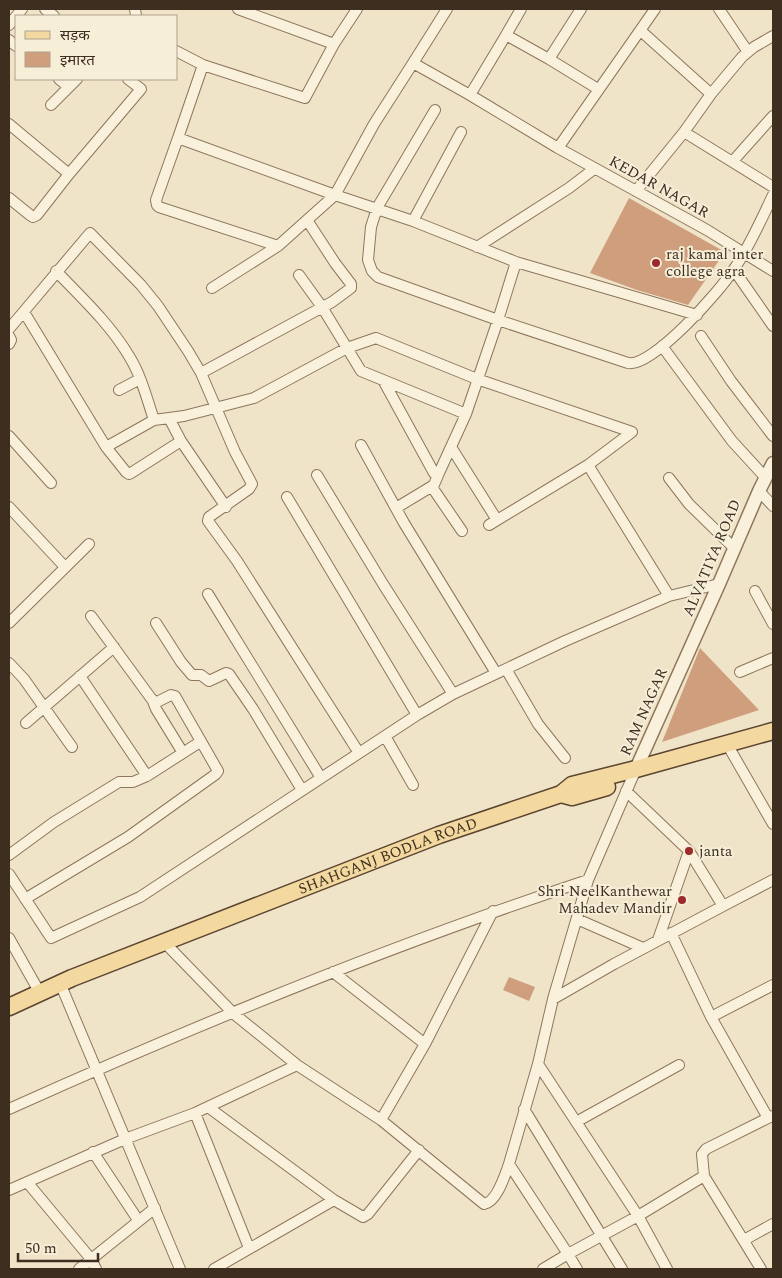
<svg xmlns="http://www.w3.org/2000/svg" width="782" height="1278" viewBox="0 0 782 1278" font-family="Spectral,'Noto Sans Devanagari',serif">
<style>
.building{fill:#cf9f7d}
.lines{fill:none;stroke-linecap:round;stroke-linejoin:round}
.minor-casing{stroke:#8d765c;stroke-width:12}
.tertiary-casing{stroke:#8d765c;stroke-width:15}
.primary-casing{stroke:#5b4430;stroke-width:19}
.minor{stroke:#faf1dc;stroke-width:10}
.tertiary{stroke:#faf1dc;stroke-width:12}
.primary{stroke:#f3d9a0;stroke-width:16}
.poi-dot{fill:#9e2a2b;stroke:#f7eed8;stroke-width:2}
.labels{text-anchor:middle;dominant-baseline:central;stroke-width:4;stroke-linejoin:round;paint-order:stroke}
.street-label{font-size:15px;fill:#3d2e20;stroke:#f7eed8}
.poi-label{font-size:15px;fill:#3d2e20;stroke:#f7eed8;text-anchor:start}
</style>
<rect width="100%" height="100%" fill="#f0e4c8"/>
<path class="building" d="M629 198 725 252 688 305 637 290 590 273Z
M700 648 759 710 662 742Z
M509 977 535 987 529 1001 503 990Z"/>
<g class="lines">
<g class="minor-casing">
<path id="minor" d="M45 9 54 16
M135 9 136 16
M238 9 334 44
M357 9 334 44 305 98 203 65 178 138 335 195 413 221 516 262 697 315
M447 9 413 63 470 95 558 148 707 230 773 271
M521 9 506 35 549 59
M581 9 549 59 598 89
M719 9 748 52
M9 25 22 9
M641 31 711 94
M9 40 16 46
M176 51 203 65
M59 79 69 87
M470 95 506 35
M51 105 77 79
M435 110 377 208 371 227 368 260 372 271 378 277 498 320 628 363C652 368 721 290 734 269 750 246 761 220 773 195
M9 124 69 174
M684 132 773 187
M178 138 156 200 157 205 159 207 278 246
M558 148 655 9
M733 161 773 116
M636 191 684 132 711 94 742 57 754 47 773 36
M9 198 30 215 33 217 37 215 69 174 141 89 128 79
M413 221 461 132
M477 247 569 188 594 169
M734 270 773 326
M56 271C82 298 110 324 129 356 141 375 147 399 154 420
M299 275 322 307 361 371 466 414
M212 288 278 246 335 195 374 124 413 63
M24 312 106 447 126 472 129 474 131 473 181 441
M9 329 90 233 141 285 158 306 188 351 201 373 235 452 252 484 249 489 209 517 208 521 237 561 359 753
M9 336 11 340 9 344
M701 336 731 381 773 436
M662 346 732 441 765 477
M201 373 332 302 351 288V284L335 263 307 220
M383 380 434 473H439L466 414 498 320 516 262
M119 390 140 379
M169 418 181 441 226 507
M9 436 51 483
M361 445 404 523 496 673
M106 447 154 420 184 416 254 398 347 348 376 338 477 379 632 432 588 465 489 525
M451 447 497 520
M588 465 669 596
M439 473 433 487 434 490 462 531
M317 475 383 584 453 694
M669 478 689 504 734 548
M759 491 773 506
M287 497 417 715
M9 507 65 567
M396 508 434 485
M755 591 773 624
M208 594 321 778
M9 623 89 544
M156 623 181 662 192 675H201L209 681 226 673 229 674 253 709 302 790
M9 663 24 679 72 747
M506 669 538 724 565 758
M740 672 773 658
M80 676 147 776
M152 699 156 709 183 753
M26 723 114 647
M385 736 413 785
M731 751 773 824
M636 769 588 880 553 999 538 1064 638 1216 667 1269
M9 855 54 822 119 782H133L147 776 200 742
M9 874 51 938 140 897 417 715 453 694 565 641 669 596 719 584
M25 899 128 837 216 774 218 771 175 696 171 695 157 702 153 701 91 616
M723 906 773 880
M577 919 643 948
M671 933 711 1017
M9 938 40 993
M658 940 689 851
M164 942 233 1013 297 1065
M333 972 425 1044
M60 983 180 1269
M773 985 711 1017 768 1118 773 1116
M553 999 614 964 723 906 689 851 626 791
M538 1064 509 1164 568 1254 543 1269
M208 1107 334 1200 363 1217 368 1214 419 1150
M9 1109C198 1024 391 945 588 880
M524 1109 622 1269
M195 1113 249 1248
M381 1120 484 1204C497 1202 505 1175 509 1164
M576 1122 679 1065
M93 1152 138 1220
M704 1176 761 1269
M27 1182 91 1259 96 1269
M9 1190 125 1139 195 1113 297 1065 381 1120 425 1044 493 911
M744 1240 773 1224
M79 1269 155 1208
M214 1269 334 1200
M577 1269 568 1254 638 1216 704 1176 702 1154 706 1149 768 1118"/>
</g>
<g class="tertiary-casing">
<path id="tertiary" d="M636 769 719 584 759 491 773 463"/>
</g>
<g class="primary-casing">
<g id="primary">
<path d="M561 794 572 797 607 787"/>
<path id="s1" d="M9 1007 72 978 439 835 561 794 572 785 636 769 773 731"/>
</g>
</g>
<use href="#minor" class="minor"/>
<use href="#tertiary" class="tertiary"/>
<use href="#primary" class="primary"/>
</g>
<g class="poi-dot">
<circle cx="656" cy="263" r="5"/>
<circle cx="689" cy="851" r="5"/>
<circle cx="682" cy="900" r="5"/>
</g>
<g class="labels">
<g class="street-label">
<text transform="translate(659 187) rotate(29)">KEDAR NAGAR</text>
<text transform="translate(712 558) rotate(-67)">ALVATIYA ROAD</text>
<text transform="translate(644 712) rotate(-66)">RAM NAGAR</text>
<text stroke="none"><textPath href="#s1" startOffset="408">SHAHGANJ BODLA ROAD</textPath></text>
</g>
<g class="poi-label">
<text x="666" y="254">raj kamal inter<tspan x="666" dy="17">college agra</tspan></text>
<text x="699" y="851">janta</text>
<text x="672" y="891" text-anchor="end">Shri NeelKanthewar<tspan x="672" dy="17">Mahadev Mandir</tspan></text>
</g>
</g>
<rect width="782" height="1278" fill="none" stroke="#3d2e20" stroke-width="20"/>
<rect x="15" y="15" width="162" height="65" fill="#f7eed8" stroke="#ada18e"/>
<rect x="25" y="31" width="25" height="8" fill="#f3d9a0" stroke="#ada18e"/>
<text x="60" y="40" font-size="15" fill="#3d2e20">सड़क</text>
<rect x="25" y="52" width="25" height="15" fill="#cf9f7d" stroke="#ada18e"/>
<text x="60" y="65" font-size="15" fill="#3d2e20">इमारत</text>
<path d="M18 1253v8h80v-8" fill="none" stroke="#3d2e20" stroke-width="2.5"/>
<text x="25" y="1253" font-size="15" fill="#3d2e20" stroke="#f7eed8" stroke-width="4" paint-order="stroke">50 m</text>
</svg>
